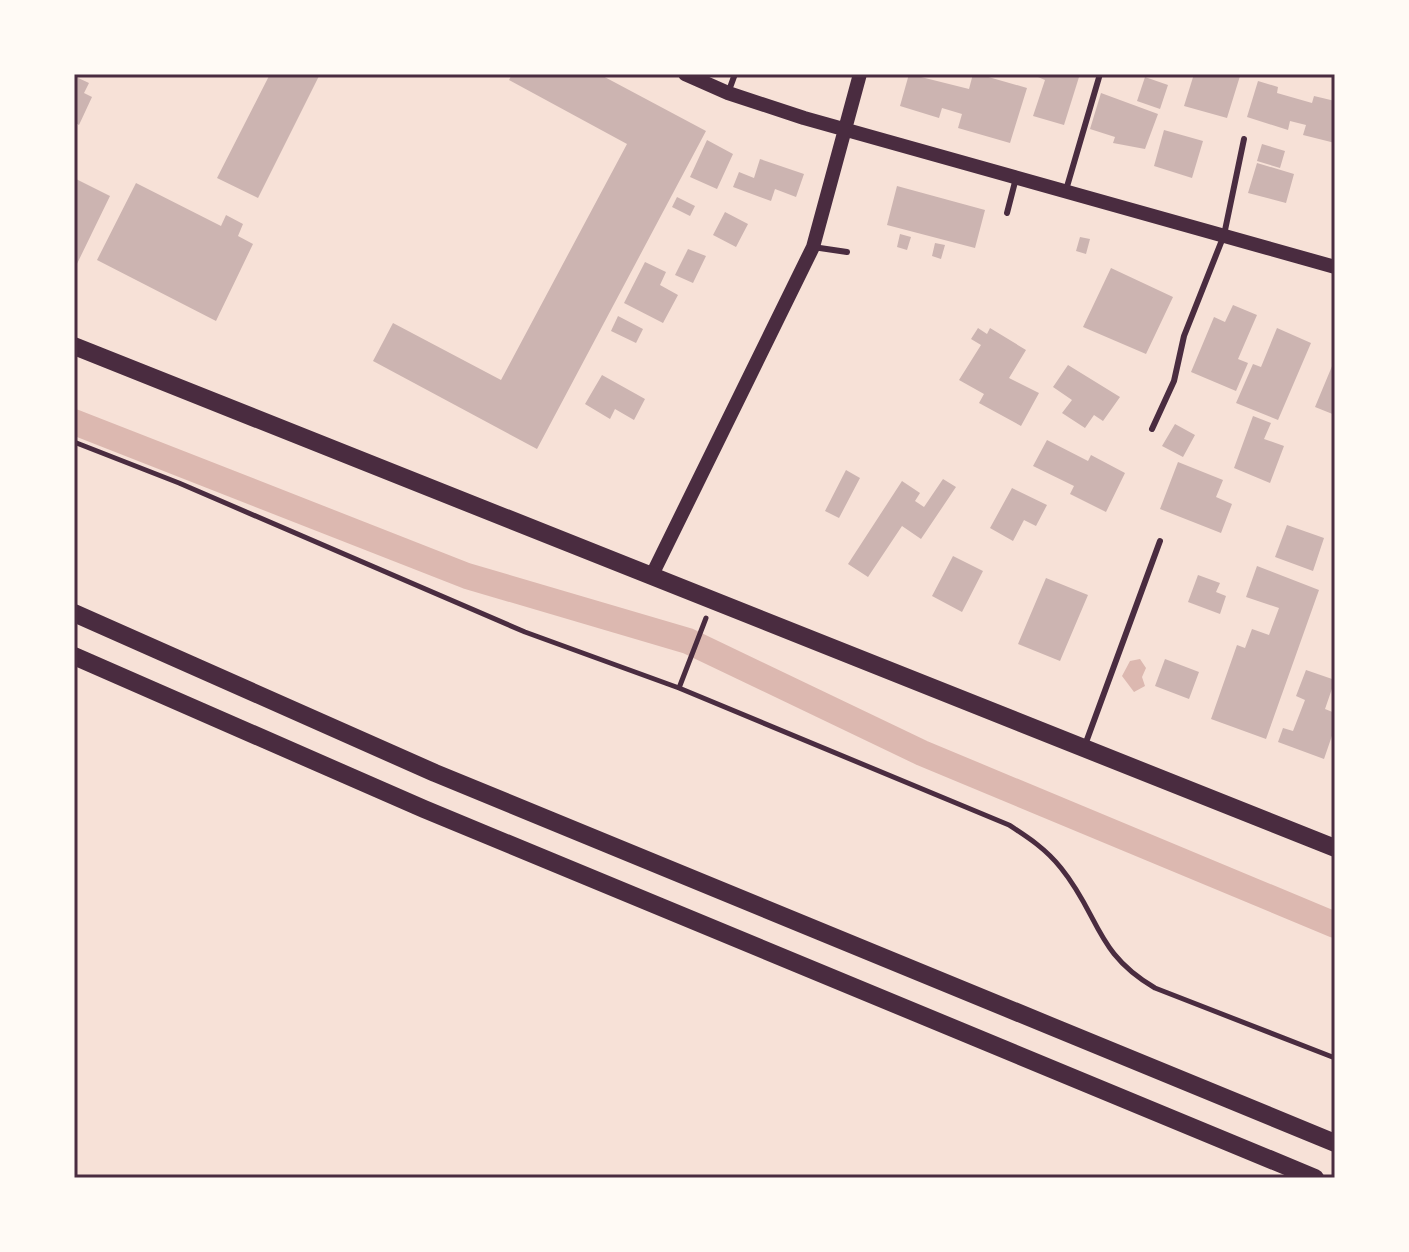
<svg xmlns="http://www.w3.org/2000/svg" width="1409" height="1252" viewBox="0 0 1409 1252" font-family="'Archivo Narrow',sans-serif">
<style>
.water{fill:#dcb8b0}
.lines{fill:none;stroke-linecap:round;stroke-linejoin:round}
.canal{stroke:#dcb8b0;stroke-width:26}
.building{fill:#ccb4b1}
.path{stroke:#4a2c40;stroke-width:5}
.service{stroke:#4a2c40;stroke-width:6}
.tertiary{stroke:#4a2c40;stroke-width:14}
.primary{stroke:#4a2c40;stroke-width:18}
.trunk{stroke:#4a2c40;stroke-width:18}
.neatline{fill:none;stroke:#4a2c40;stroke-width:3}
</style>
<rect width="100%" height="100%" fill="#f7e1d7"/>
<path class="water" d="M1140 659 1146 668 1142 677 1145 686 1134 692 1122 676 1130 661Z"/>
<g class="lines">
<path class="canal" d="M74 422 467 576 688 641 922 753 1335 925"/>
</g>
<path class="building" d="M270 74H320L258 198 217 178Z
M512 74H599L706 131 537 449 373 361 393 323 501 380 627 144 509 80Z
M909 74 969 89 973 74H978L1027 88 1010 143 958 128 962 114 942 108 939 118 900 106Z
M1031 74 1079 77 1064 125 1033 116 1045 80Z
M1194 74 1240 76 1227 118 1184 106Z
M74 76 89 83 84 93 92 97 79 125 74 122Z
M1145 77 1168 85 1160 109 1137 101Z
M1258 81 1278 87 1277 93 1312 103 1314 96 1335 101V143L1303 135 1306 125 1290 121 1288 130 1247 117Z
M1101 93 1158 114 1145 149 1113 143 1115 137 1090 129Z
M1164 130 1203 141 1192 178 1154 166Z
M707 140 733 154 717 189 690 177Z
M1262 144 1285 151 1280 168 1257 161Z
M760 159 804 174 796 197 775 189 771 201 733 187 739 172 754 178Z
M1257 163 1294 174 1286 203 1248 193Z
M74 178 110 196 74 270Z
M136 183 221 226 226 215 243 224 238 236 253 244 216 321 97 260Z
M897 186 985 210 975 248 887 225Z
M677 197 695 206 690 216 672 207Z
M725 212 748 224 736 247 713 235Z
M900 234 911 237 907 250 897 247Z
M1080 237 1090 239 1086 254 1076 251Z
M935 243 945 245 941 259 932 256Z
M688 249 706 256 693 283 675 275Z
M645 262 666 272 660 285 678 295 663 323 624 303Z
M1111 268 1173 297 1146 354 1083 327Z
M1233 305 1257 315 1238 359 1248 363 1236 391 1191 372 1214 317 1225 322Z
M618 316 643 329 636 343 611 331Z
M978 328 987 334 990 328 1026 350 1009 378 1039 393 1021 426 979 403 984 394 959 380 981 345 971 339Z
M1277 328 1311 343 1278 420 1236 403 1253 364 1261 367Z
M1335 359V415L1315 407Z
M1068 365 1120 397 1103 421 1094 415 1085 428 1062 413 1072 400 1053 387Z
M602 375 645 399 634 420 615 409 610 419 585 404Z
M1253 416 1271 423 1264 439 1284 446 1270 483 1234 468Z
M1175 424 1195 435 1183 457 1162 446Z
M1047 440 1088 461 1091 455 1125 473 1106 512 1070 494 1074 486 1033 466Z
M1178 462 1223 480 1216 497 1232 504 1221 533 1160 509Z
M846 470 860 478 839 518 825 511Z
M943 479 956 487 921 539 902 526 868 577 848 564 902 481 920 493 915 501 924 507Z
M1012 488 1047 505 1036 526 1024 520 1013 541 990 528Z
M1287 525 1324 538 1313 571 1275 557Z
M953 556 983 571 962 612 932 596Z
M1257 566 1319 590 1266 739 1211 719 1237 645 1245 648 1252 629 1269 635 1279 608 1246 597Z
M1198 575 1220 583 1216 592 1226 596 1220 614 1188 602Z
M1046 578 1088 595 1060 661 1018 644Z
M1165 659 1199 672 1189 699 1155 686Z
M1306 670 1335 680 1325 709 1335 713V727L1324 759 1278 742 1283 728 1293 731 1305 700 1296 696Z"/>
<g class="lines">
<path class="path" d="M74 442 179 483 525 632 679 688 1009 825C1029 838 1046 849 1061 868 1100 916 1095 953 1155 988L1335 1058
M679 688 706 618"/>
<path class="service" d="M728 93 735 74
M1066 190 1100 74
M1007 213 1016 178
M813 247 847 252
M1152 429 1174 381 1184 336 1224 235 1244 139
M1085 745 1160 541"/>
<path class="tertiary" d="M685 74 728 93 804 118 1335 267
M651 577 813 247 860 74"/>
<path class="primary" d="M74 346 1335 848"/>
<path class="trunk" d="M74 613 435 773 1335 1143
M74 656 424 809 1315 1178"/>
</g>
<rect width="1409" height="1252" fill="none" stroke="#fffaf5" stroke-width="152"/>
<rect x="76" y="76" width="1257" height="1100" class="neatline"/>
</svg>
